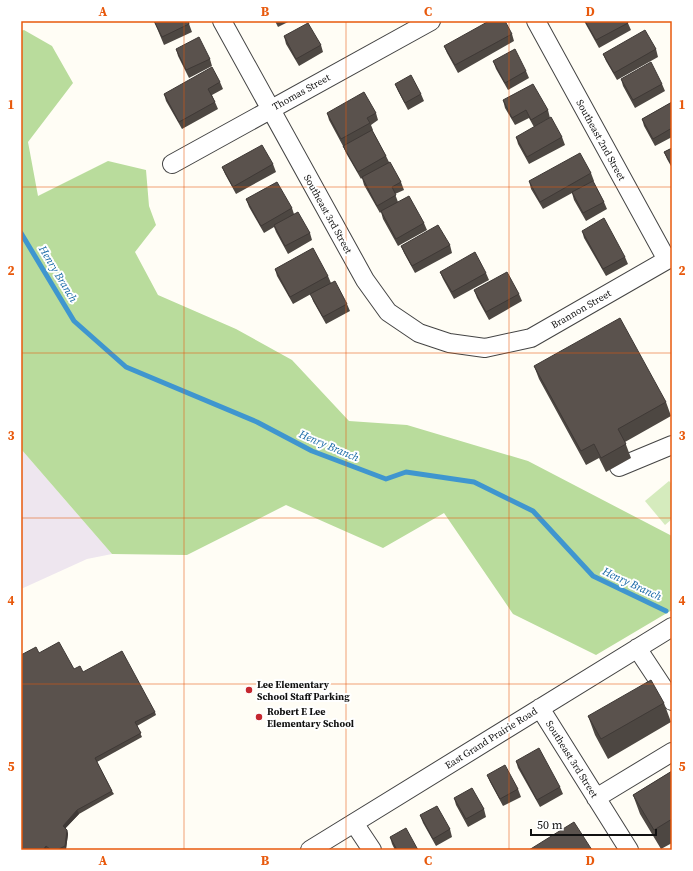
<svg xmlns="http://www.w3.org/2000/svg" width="693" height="871" viewBox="0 0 693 871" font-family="'Source Serif 4',serif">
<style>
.industrial{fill:#eee6ef}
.green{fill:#d5ebbd}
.forest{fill:#b9dc9c}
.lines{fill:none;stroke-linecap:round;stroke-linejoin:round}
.stream{stroke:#3f96cf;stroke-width:5}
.minor-casing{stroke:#444;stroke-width:20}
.minor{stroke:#fff;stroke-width:18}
.wall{fill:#4d4742}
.shaded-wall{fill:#3f3936}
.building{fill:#5a524d;stroke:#3f3936}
.grid{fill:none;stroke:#e8590c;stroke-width:1;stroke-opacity:0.55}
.poi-dot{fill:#c4262e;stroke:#fff;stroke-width:1.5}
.labels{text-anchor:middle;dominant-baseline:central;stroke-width:4;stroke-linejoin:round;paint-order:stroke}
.street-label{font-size:10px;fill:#111;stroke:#fff}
.poi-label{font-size:10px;font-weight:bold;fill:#111;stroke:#fff;text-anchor:start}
.water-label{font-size:11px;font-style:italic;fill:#1768a6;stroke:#fff}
.neatline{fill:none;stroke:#e8590c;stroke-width:1.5}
.grid-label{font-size:13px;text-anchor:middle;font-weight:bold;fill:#e8590c}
</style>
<rect width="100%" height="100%" fill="#fffdf5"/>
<path class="industrial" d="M21 449 112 554 87 559 21 589Z"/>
<path class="green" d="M669 481 672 484V519L665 525 645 501Z"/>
<path class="forest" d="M24 30 52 46 73 83 28 142 38 196 108 161 146 170 149 206 156 225 135 252 158 295 236 329 292 360 349 421 407 425 528 461 672 536V610L596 655 513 614 444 513 383 548 286 505 187 555 112 554 21 449V31Z"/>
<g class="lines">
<path class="stream" d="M21 233 74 321 126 367 257 422 312 451 386 479 406 472 474 482 533 511 593 576 666 611"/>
<g class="minor-casing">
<path id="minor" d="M222 21 365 280 388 312 419 333 449 343 485 348 531 338 672 257
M536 21 667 260
M172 164 431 21
M619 467 672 445
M637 648 672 701
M540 708 629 850
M596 798 672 752
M354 823 372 850
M310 850 672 627"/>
</g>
<use href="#minor" class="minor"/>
</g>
<path class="wall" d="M154 21H188L192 32 164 45Z
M275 21H290L278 27Z
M584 21H627L631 30 599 48Z
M512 34 514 41 458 73 447 53 444 46Z
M284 36 321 45 323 52 299 66 286 44Z
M176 49 210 59 212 66 189 78 178 56Z
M656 49 658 57 617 80 606 61 603 54Z
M493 61 526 71 529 78 508 90 496 69Z
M621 79 662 84 665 91 635 108 623 86Z
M220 82 223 89 212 95 218 109 182 129 166 101 164 94Z
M395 84 421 94 424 101 408 110 398 91Z
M503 100 548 110 550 118 534 127 529 118 515 125 505 108Z
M672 102V137L655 146 644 126 642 119Z
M327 113H376L378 120 371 125 373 130H372L386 156 389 162 401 182 404 190 395 194 398 202 424 223 427 230 398 246 383 219 381 212 380 213 364 185 362 178 361 179 346 153 343 146 329 120Z
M516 137H562L565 145 529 164 518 144Z
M672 148V168L667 159 664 152Z
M273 164 276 172 236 194 225 174 222 167Z
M591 173 594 181H593L604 202 607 209 586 221 574 200 572 193 543 209 531 189 529 181Z
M246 199 292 208 294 214 310 233 312 240 288 254 276 232 274 227 264 233 249 207Z
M582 231 625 257 628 264 606 276 584 238Z
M450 245 452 253 415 273 404 253 401 246Z
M275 269 328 276 331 283 347 304 350 311 326 324 313 301 311 294 293 304 277 276Z
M440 272 486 273 489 280 454 299 443 279Z
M474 290 519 294 522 301 489 320 477 298Z
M534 366 666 402 671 416 625 442 631 458 606 472 599 458 586 465 539 379Z
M39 653 74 669 83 672 155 712 156 715 137 726 142 737 97 762 112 791 114 794 79 814 65 828 67 830 68 834 66 849 65 850H21Z
M664 703 671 722 608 759 595 735 588 716Z
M516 761 560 787 563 794 540 807 518 768Z
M672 771V843L661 849 640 814 633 795Z
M487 775 518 789 521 797 503 806 490 782Z
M454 798 484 809 486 817 468 827 456 805Z
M420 815 450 829 452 837 436 846 423 823Z
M390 837 418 850H395L392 844Z"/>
<path class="shaded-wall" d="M77 810 79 814 64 830 63 826Z
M67 830 68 834 66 849 65 846Z
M46 846 47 850H43Z"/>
<path class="building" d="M154 21H188L189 24 162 37Z
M489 21H505L512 34 455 65 444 46Z
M585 21H627L628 23 596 40Z
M308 23 321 45 296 59 284 36Z
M645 30 656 49 614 73 603 54Z
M199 37 210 59 186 70 176 49Z
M515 49 526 71 505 83 493 61Z
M651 62 662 84 633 100 621 79Z
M212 67 220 82 208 89 215 102 179 122 164 94Z
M411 75 421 94 405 103 395 84Z
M533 84 548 110 531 120 526 110 512 118 503 100Z
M364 92 376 113 367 118 370 123 341 139 327 113Z
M672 102V128L653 139 642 119Z
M551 117 562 137 527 157 516 137Z
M372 130 386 156 358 172 343 146Z
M262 145 273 164 233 187 222 167Z
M672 148V166L664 152Z
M580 153 591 173 540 202 529 181Z
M390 162 401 182 392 187 396 195 377 206 362 177Z
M593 181 604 202 583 213 572 192Z
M277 182 292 208 261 226 246 199Z
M409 196 424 223 396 239 381 211Z
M298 212 310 233 285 246 274 225Z
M604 218 625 257 603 269 582 231Z
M438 225 450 245 412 266 401 246Z
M313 248 328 276 290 297 275 269Z
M475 252 486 273 452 292 440 272Z
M507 272 519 294 486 312 474 290Z
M335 281 347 304 323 317 310 294Z
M620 318 666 402 618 429 626 444 601 458 594 444 581 451 534 366Z
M59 642 74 669 80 666 83 672 122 651 155 712 135 722 141 733 95 758 112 791 77 810 63 826 67 830 65 846 57 850H51L46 846 43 850H21V655L36 647 39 653Z
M651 680 664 703 601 739 588 716Z
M539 748 560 787 537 800 516 761Z
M505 765 518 789 500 799 487 775Z
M672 771V819L654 830 633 795Z
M472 788 484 809 466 819 454 798Z
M437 806 450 829 433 839 420 815Z
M574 822 592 850H529Z
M406 828 418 850H397L390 837Z"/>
<path class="grid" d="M184 21V850M346 21V850M509 21V850M21 187H672M21 353H672M21 518H672M21 684H672"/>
<g class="poi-dot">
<circle cx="249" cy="690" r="4"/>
<circle cx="259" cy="717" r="4"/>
</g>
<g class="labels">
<g class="street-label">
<text transform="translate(301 92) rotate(-29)">Thomas Street</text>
<text transform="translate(601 140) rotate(61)">Southeast 2nd Street</text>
<text transform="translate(328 214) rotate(61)">Southeast 3rd Street</text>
<text transform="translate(581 309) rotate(-30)">Brannon Street</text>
<text transform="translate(491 738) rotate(-32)">East Grand Prairie Road</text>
<text transform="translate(572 759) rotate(58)">Southeast 3rd Street</text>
</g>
<g class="poi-label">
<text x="257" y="684">Lee Elementary<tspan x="257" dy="12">School Staff Parking</tspan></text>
<text x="267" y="711">Robert E Lee<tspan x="267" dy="12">Elementary School</tspan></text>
</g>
<g class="water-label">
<text transform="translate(58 274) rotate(59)">Henry Branch</text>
<text transform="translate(329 446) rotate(23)">Henry Branch</text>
<text transform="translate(632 584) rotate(25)">Henry Branch</text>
</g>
</g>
<rect width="693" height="871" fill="none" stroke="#ffffff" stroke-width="44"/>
<path d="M531 829v6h125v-6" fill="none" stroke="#111111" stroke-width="2"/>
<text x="537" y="829" font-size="12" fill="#111111" stroke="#ffffff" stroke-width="3" paint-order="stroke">50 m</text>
<rect x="22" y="22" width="649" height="827" class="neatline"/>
<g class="grid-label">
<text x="103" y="16">A</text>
<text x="265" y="16">B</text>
<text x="428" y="16">C</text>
<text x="590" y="16">D</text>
<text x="11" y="109">1</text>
<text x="682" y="109">1</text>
<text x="11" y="275">2</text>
<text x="682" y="275">2</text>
<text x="11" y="440">3</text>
<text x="682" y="440">3</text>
<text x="11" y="605">4</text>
<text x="682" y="605">4</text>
<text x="11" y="771">5</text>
<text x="682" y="771">5</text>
<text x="103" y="865">A</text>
<text x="265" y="865">B</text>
<text x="428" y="865">C</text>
<text x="590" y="865">D</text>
</g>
</svg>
